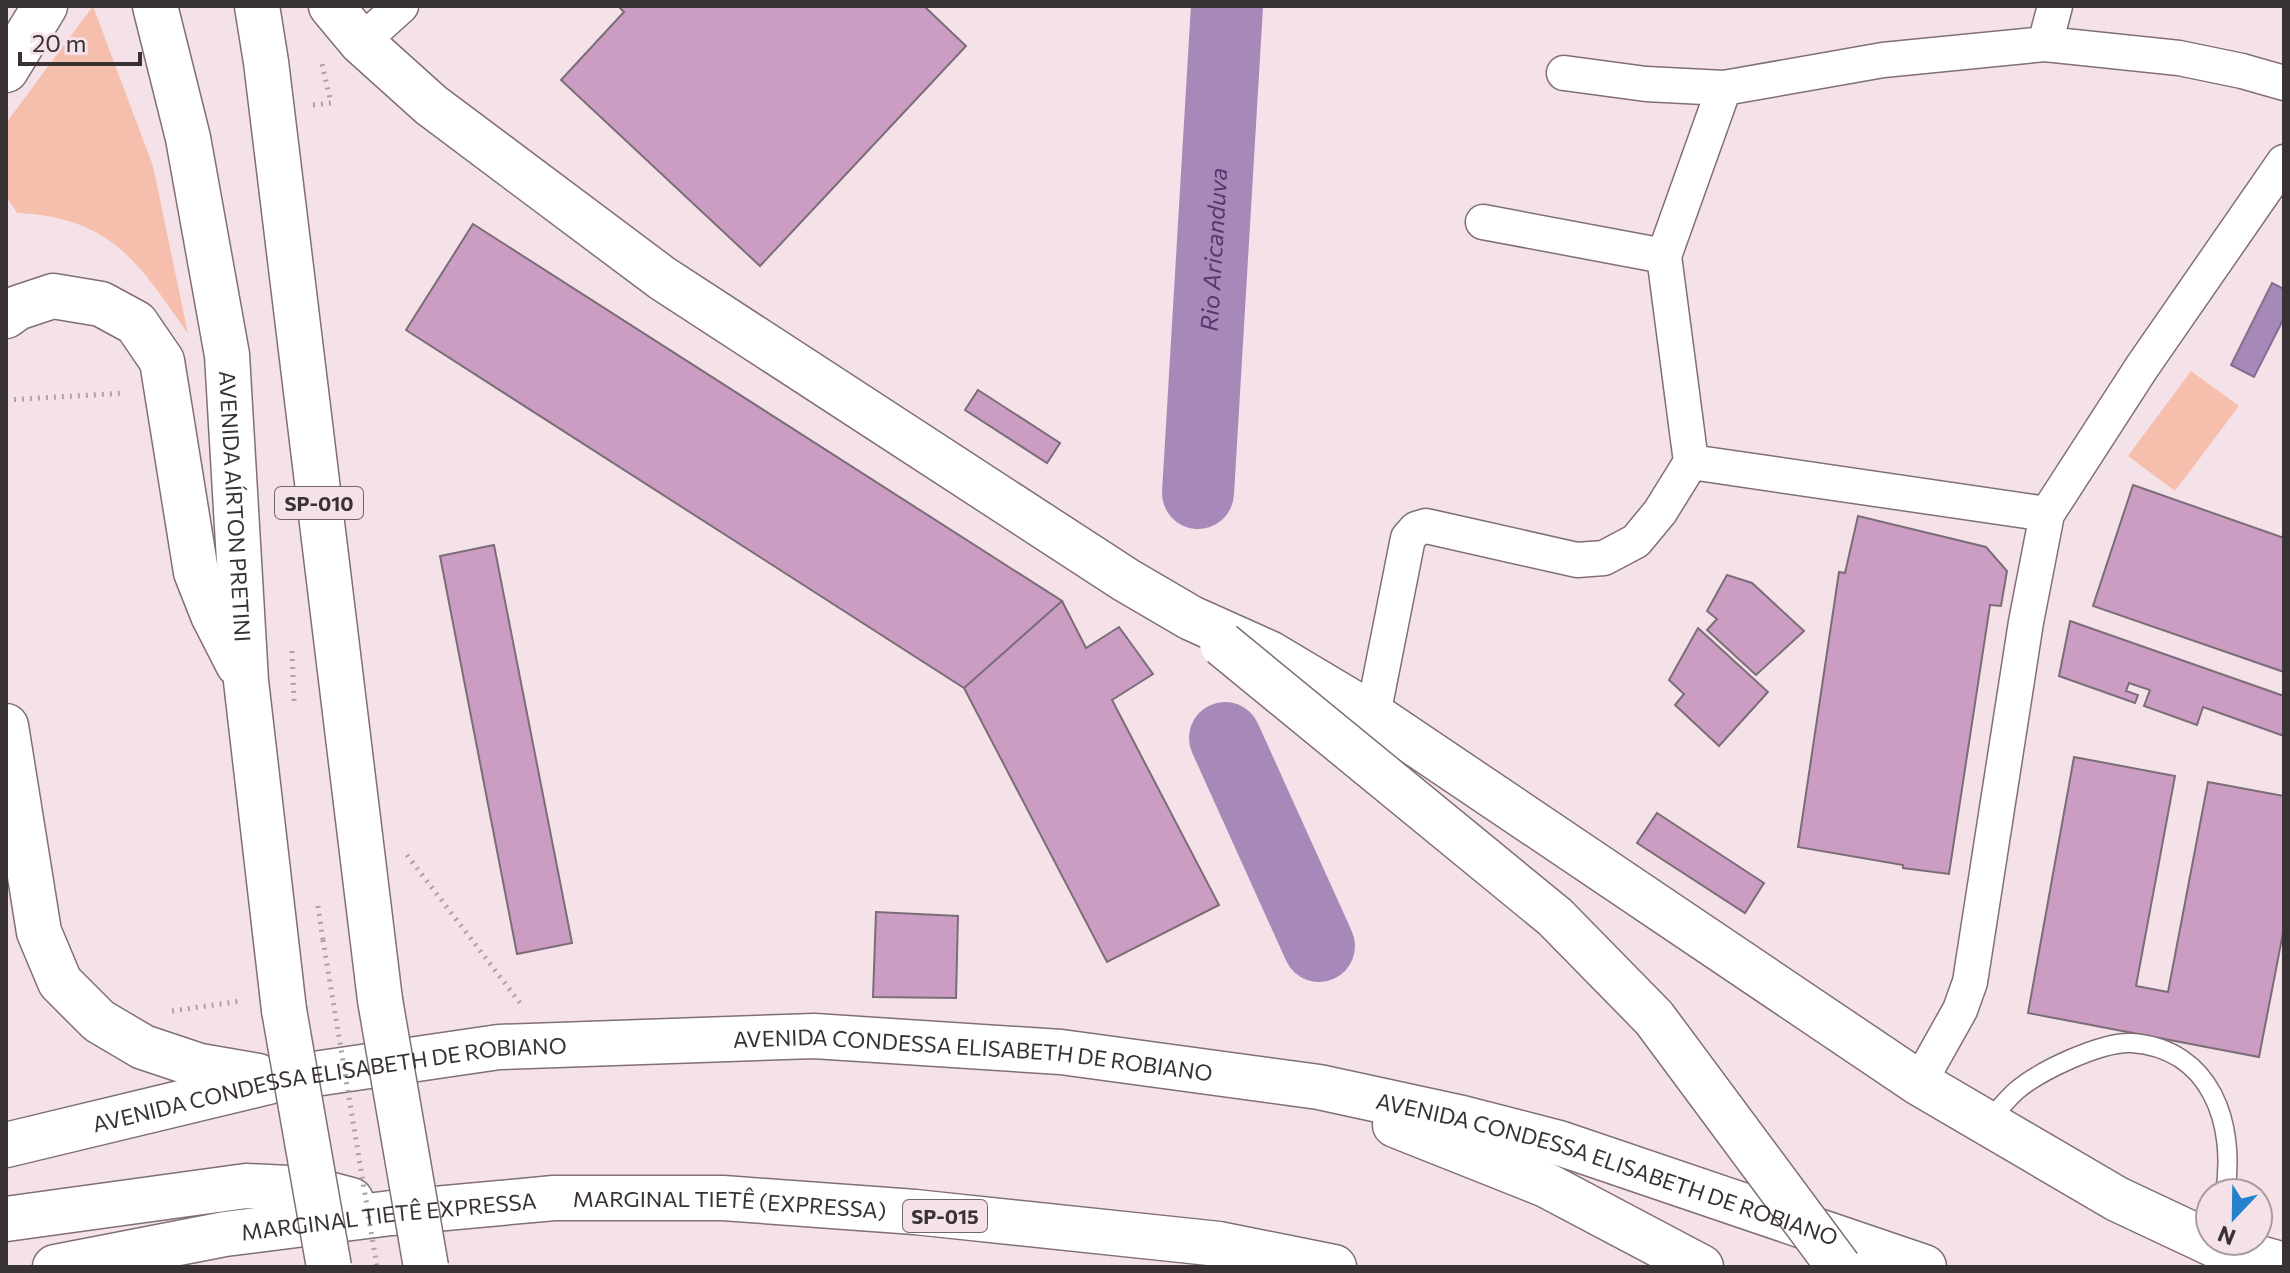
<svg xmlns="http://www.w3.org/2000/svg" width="2290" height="1273" viewBox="0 0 2290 1273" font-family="Commissioner,sans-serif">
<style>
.green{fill:#f6bfad}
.water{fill:#a689b8;stroke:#856f90;stroke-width:2}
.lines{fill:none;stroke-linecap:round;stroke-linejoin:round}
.river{stroke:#a689b8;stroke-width:72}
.building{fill:#cb9dc2;stroke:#7b6d78;stroke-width:2}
.lane-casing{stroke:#806f75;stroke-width:21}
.street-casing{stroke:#806f75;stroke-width:37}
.highway-casing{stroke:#806f75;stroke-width:47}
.path{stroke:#aea0a4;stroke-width:5;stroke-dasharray:2 6;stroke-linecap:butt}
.lane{stroke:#fff;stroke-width:18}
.street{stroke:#fff;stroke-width:34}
.highway{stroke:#fff;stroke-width:44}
.highway-bridge-casing{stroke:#806f75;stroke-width:47;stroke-linecap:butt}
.path-bridge{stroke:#aea0a4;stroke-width:5;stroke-dasharray:2 6;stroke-linecap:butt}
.highway-bridge{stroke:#fff;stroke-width:44}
.labels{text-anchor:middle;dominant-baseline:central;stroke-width:6;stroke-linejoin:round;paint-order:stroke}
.shield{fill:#f5e2e8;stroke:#71676a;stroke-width:2}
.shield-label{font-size:20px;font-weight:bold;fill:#393234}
.street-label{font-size:22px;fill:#393234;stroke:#f5e2e8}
.water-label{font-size:24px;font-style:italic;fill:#5a346f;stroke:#f5e2e8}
</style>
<rect width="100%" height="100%" fill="#f5e2e8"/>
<path class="green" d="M93 6 153 166 188 334C139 263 111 217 17 213L6 196V123Z
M2191 371 2239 406 2175 491 2128 456Z"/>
<path class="water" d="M2272 283 2284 289V318L2254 377 2231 365Z"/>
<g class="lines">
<g class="river">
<path id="s1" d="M1198 493 1227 6"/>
<path d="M1225 738 1319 946"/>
</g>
</g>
<path class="building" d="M618 6H928L926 8 966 46 760 266 561 80 624 12Z
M473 224 1062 601 964 688 406 330Z
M978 390 1060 443 1047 463 965 410Z
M2133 485 2284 538V672L2093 606Z
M1858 516 1986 547 2007 571 2001 606 1990 605 1949 874 1903 868V865L1798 847 1839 572 1845 573Z
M494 545 572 943 517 954 440 556Z
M1727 575 1752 583 1804 631 1756 675 1707 630 1717 619 1707 611Z
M1062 601 1086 648 1119 627 1153 674 1112 700 1219 905 1107 962 964 688Z
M2070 621 2284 696V736L2203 707 2197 725 2144 706 2150 690 2129 683 2126 691 2138 695 2135 703 2059 676Z
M1698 628 1768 692 1719 746 1675 705 1684 694 1669 680Z
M2074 757 2175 776 2136 986 2168 992 2208 782 2284 796V928L2259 1057 2028 1013Z
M1657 813 1764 883 1745 913 1637 843Z
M876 912 958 916 956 998 873 997Z"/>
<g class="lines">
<g class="lane-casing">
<path id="lane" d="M1987 1123C1996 1113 2005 1101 2016 1091 2039 1071 2102 1041 2132 1043 2212 1049 2236 1125 2225 1193"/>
</g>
<g class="street-casing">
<path id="street" d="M361 42 401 6
M2045 44 2055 6
M1564 73 1646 84 1724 88
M1483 222 1664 256
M1691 462 2047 514
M1373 715 1408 538 1416 529 1426 526 1577 560 1604 558 1636 541 1660 512 1691 462 1664 256 1724 88 1883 60 2045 44 2179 58 2242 71 2284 83
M1919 1083 1960 1010 1970 982 2026 622 2047 514 2142 367 2284 162"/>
</g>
<g class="highway-casing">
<g id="highway">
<path id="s2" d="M155 6 188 138 227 355 246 681 284 1010"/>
<path d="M257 6 266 62 380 1000"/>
<path d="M331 6 361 42 431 105 662 278 1126 580 1191 618 1269 653 1373 715 1919 1083 2117 1199 2217 1246 2284 1265"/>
<path d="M6 70 45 6"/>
<path d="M6 316 17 308 53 296 101 304 136 323 162 361 196 572 213 615 238 664"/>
<path d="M6 726 39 932 60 982 99 1021 143 1047 200 1066 258 1076"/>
<path d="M1395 1125 1546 1185 1701 1267"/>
<path id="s3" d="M6 1145 280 1079 499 1047 814 1036 1061 1052 1319 1087 1462 1118 1559 1143 1924 1267"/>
<path d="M6 1219 246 1186 309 1189 351 1200"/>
<path id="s4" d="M55 1267 225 1234 391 1213 554 1198H723L915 1212 1219 1244 1334 1267"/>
</g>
</g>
<path class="path" d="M313 105 331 103 322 64
M6 400 125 393
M292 651 294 701
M407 855 520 1003
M318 906 323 940
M172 1011 241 1001"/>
<use href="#lane" class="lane"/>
<use href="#street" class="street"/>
<use href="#highway" class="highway"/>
<g class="highway-bridge-casing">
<path id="highway-bridge" d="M1222 644 1555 917 1654 1018 1839 1267
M380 1000 426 1267
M284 1010 329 1267"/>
</g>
<path class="path-bridge" d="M323 940 377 1267"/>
<use href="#highway-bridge" class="highway-bridge"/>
</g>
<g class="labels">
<g class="shield">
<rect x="275" y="487" width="88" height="32" rx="6"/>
<rect x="903" y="1200" width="84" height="32" rx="6"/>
</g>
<g class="shield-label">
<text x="319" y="503">SP-010</text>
<text x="945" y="1216">SP-015</text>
</g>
<g class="street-label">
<text stroke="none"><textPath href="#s2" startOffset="508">AVENIDA AÍRTON PRETINI</textPath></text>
<text stroke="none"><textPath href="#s3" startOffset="978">AVENIDA CONDESSA ELISABETH DE ROBIANO</textPath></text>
<text stroke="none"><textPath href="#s3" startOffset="330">AVENIDA CONDESSA ELISABETH DE ROBIANO</textPath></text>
<text stroke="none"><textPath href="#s3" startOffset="1626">AVENIDA CONDESSA ELISABETH DE ROBIANO</textPath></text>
<text stroke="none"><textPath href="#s4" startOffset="680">MARGINAL TIETÊ (EXPRESSA)</textPath></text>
<text stroke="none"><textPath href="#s4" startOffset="338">MARGINAL TIETÊ EXPRESSA</textPath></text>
</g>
<g class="water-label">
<text stroke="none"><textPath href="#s1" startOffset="244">Rio Aricanduva</textPath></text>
</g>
</g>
<rect width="2290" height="1273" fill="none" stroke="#393234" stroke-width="16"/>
<g transform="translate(2234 1217) rotate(202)"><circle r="38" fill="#f5e2e8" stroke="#aa9ca0" stroke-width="2"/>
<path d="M0-6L14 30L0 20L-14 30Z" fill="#2282ce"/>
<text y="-12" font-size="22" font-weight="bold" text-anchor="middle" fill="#393234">N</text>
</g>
<path d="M20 52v12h120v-12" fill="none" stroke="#393234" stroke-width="4"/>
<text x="32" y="52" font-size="24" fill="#393234" stroke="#f5e2e8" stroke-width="6" paint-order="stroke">20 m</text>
</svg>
